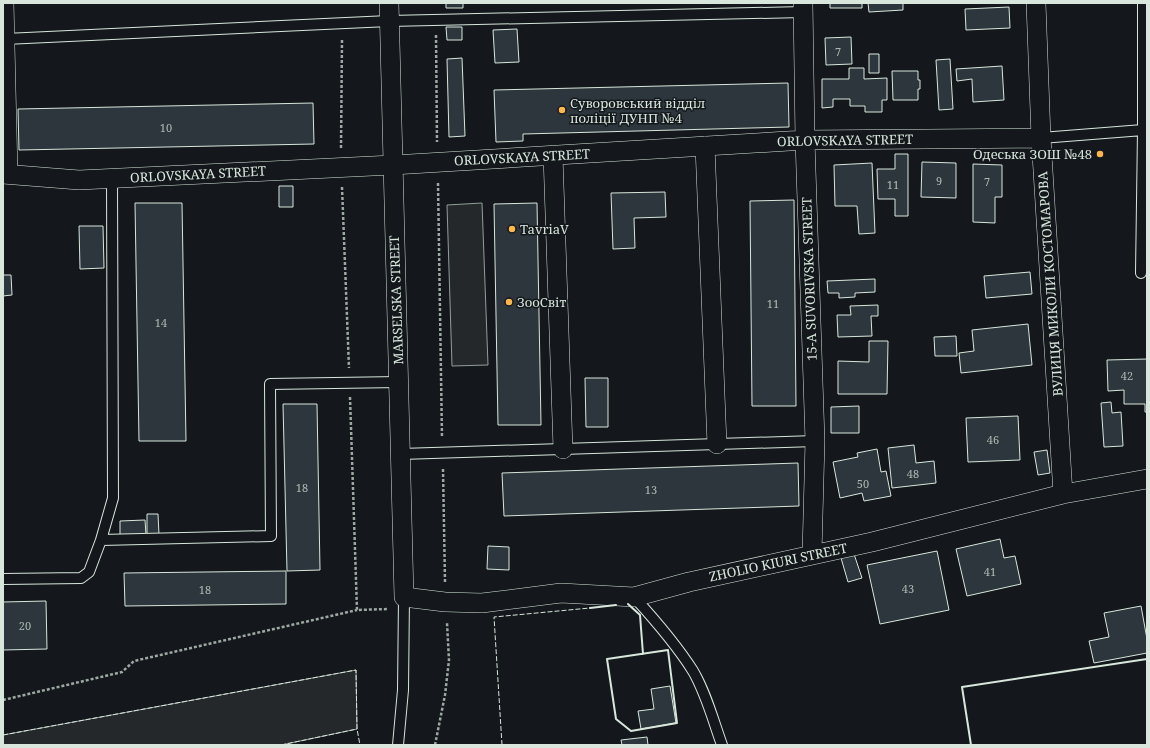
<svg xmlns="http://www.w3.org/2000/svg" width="1150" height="748" viewBox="0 0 1150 748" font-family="'Noto Serif',serif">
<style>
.parking{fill:#24282b;stroke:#939e99}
.building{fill:#2c363c;stroke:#d8e6dc}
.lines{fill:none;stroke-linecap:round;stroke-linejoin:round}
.service-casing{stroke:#d8e6dc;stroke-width:12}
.minor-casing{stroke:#d8e6dc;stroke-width:20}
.path{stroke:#9da8a2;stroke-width:2.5;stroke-dasharray:3 2;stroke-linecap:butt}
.service{stroke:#14181c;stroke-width:10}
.minor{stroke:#14181c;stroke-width:19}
.fence{stroke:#d8e6dc;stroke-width:1;stroke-dasharray:5 2;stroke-linecap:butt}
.wall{stroke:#d8e6dc;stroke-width:2}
.poi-dot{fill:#ffb74d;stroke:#14181c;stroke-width:1.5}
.labels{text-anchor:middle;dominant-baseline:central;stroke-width:3;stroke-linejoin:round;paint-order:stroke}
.number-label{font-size:11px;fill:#adbab4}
.poi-label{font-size:13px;fill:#d8e6dc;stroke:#14181c;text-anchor:start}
.street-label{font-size:13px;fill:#d8e6dc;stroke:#14181c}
</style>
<rect width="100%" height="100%" fill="#14181c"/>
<path class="parking" d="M482 203 488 365 452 366 447 205Z
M356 670 357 729 281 745H3V735Z"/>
<path class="building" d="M446 3H463V8H446Z
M830 3H862V8H830Z
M868 3H903V10L869 12Z
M1009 7 1010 28 966 30 965 9Z
M446 27H462V40H447Z
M517 29 519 62 495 63 493 30Z
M851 37 852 64 826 65 825 38Z
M869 54H879V73H869Z
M462 58 465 136 449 137 447 59Z
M950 59 953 109 939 110 936 60Z
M1002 66 1004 100 973 102 972 79 957 81 956 69Z
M849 68H864V79L887 78V100H882V112H865V106H850V99H833V107L822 108V79H849Z
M892 71H918V80H920V89H918V100H893Z
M788 83 789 127 523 134V141L496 142 494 90Z
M313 103 314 144 19 150 18 109Z
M895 154H908V216H895V199H878L877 169H895Z
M922 162 956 163V198L921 197Z
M872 163 875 233 859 234 857 206H835L834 165Z
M973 164 1002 165V197H995V223L973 222Z
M279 186H293V207H279Z
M665 192 666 217 634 218 635 248 613 249 611 193Z
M794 200 796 406H752L750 201Z
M135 203H182L186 441H139Z
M537 203 541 425H498L494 204Z
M79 226H103L104 268 80 269Z
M1030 272 1032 294 986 298 984 276Z
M3 275H11L12 295 3 296Z
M875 279V292L855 293V297L839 298V293H828L827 281Z
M878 305V316H871L872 336 838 337 837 315H851L850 306Z
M1028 324 1032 365 961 373 959 353 974 351 972 330Z
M956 336 957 356H935L934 337Z
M869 341H888L887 394H838V361L869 362Z
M1147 359V412H1145V404H1124V390L1108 391 1107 360Z
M585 378H608V427H586Z
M1111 402 1112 413 1121 412 1123 446 1104 447 1101 403Z
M283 404H317L320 570 287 571Z
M859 406V433H831V407Z
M1018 416 1020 460 968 462 966 418Z
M914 445 916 463 934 461 936 483 892 488 888 448Z
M877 449 881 472 886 471 891 496 864 501 862 493 840 498 833 462 858 457 857 453Z
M1047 450 1050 473 1038 475 1034 452Z
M798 463 799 506 504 516 502 473Z
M147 514H158L159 535 147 534Z
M145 520 146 535 120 536V521Z
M1000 539 1004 558 1015 556 1021 584 967 596 956 549Z
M488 546 509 547V570L487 569Z
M937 551 949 610 880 624 867 565Z
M854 554 862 578 848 582 841 558Z
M286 571V604L125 606 124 573Z
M46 601 47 649 3 650V602Z
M1141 606 1147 639V653L1094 663 1089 641 1109 637 1104 613Z
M670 686 676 723 641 729 638 711 654 709 651 689Z
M647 737 648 745H622L621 740Z"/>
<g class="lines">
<g class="service-casing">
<path id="service" d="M5 39 389 21 803 12
M1041 138 1143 130
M1141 273 1143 130V3
M401 454 815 441
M101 540 113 498 112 178
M3 579 81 578 89 572 101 540 271 536 270 384 399 382
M634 597C655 620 676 644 693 671 706 693 713 720 722 745
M398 745 403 690 404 597"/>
</g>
<g class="minor-casing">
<path id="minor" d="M4 3 8 174
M389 3 404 597 445 602 482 603 561 593 634 597 689 582 872 542 1063 494 1147 479
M803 3 805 140 815 441 812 554
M1036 3 1041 138 1063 494
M705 146 717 444
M553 155 563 449
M3 174 79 180 393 165 805 140 1041 138"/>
</g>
<path class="path" d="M436 35 437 142
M341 148 342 39
M438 183 442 438
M342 187 349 368
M350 397 357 610 388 609
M443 469 445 582
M3 700 122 672 134 661 357 610
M435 745 445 695 449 660 447 623"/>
<use href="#service" class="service"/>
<use href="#minor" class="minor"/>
<path class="fence" d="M3 735 356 670 357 729 360 745
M281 745 357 729
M502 745 494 617 590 608"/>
<path class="wall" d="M628 604 640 615 643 654
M590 608 616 605
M668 650 677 723 631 731 616 719 607 659Z
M971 745 962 687 1147 659"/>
</g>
<g class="poi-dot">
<circle cx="562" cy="110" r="4"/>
<circle cx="1100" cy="154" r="4"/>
<circle cx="512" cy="229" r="4"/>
<circle cx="509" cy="302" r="4"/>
</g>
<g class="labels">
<g class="number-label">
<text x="838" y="51">7</text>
<text x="166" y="127">10</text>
<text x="939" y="180">9</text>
<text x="987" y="181">7</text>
<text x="893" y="184">11</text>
<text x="773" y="303">11</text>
<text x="161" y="322">14</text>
<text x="1127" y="375">42</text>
<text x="993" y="439">46</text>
<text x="913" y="473">48</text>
<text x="863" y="483">50</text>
<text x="302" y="487">18</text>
<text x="651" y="489">13</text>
<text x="990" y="571">41</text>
<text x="908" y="588">43</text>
<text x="205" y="589">18</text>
<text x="25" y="625">20</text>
</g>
<g class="poi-label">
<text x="570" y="103">Суворовський відділ<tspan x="570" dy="15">поліції ДУНП №4</tspan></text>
<text x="1092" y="154" text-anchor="end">Одеська ЗОШ №48</text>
<text x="520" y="229">TavriaV</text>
<text x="517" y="302">ЗооСвіт</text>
</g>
<g class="street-label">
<text transform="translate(845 140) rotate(-1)">ORLOVSKAYA STREET</text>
<text transform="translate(522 157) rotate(-3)">ORLOVSKAYA STREET</text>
<text transform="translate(198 174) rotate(-3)">ORLOVSKAYA STREET</text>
<text transform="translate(809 279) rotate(-92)">15-A SUVORIVSKA STREET</text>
<text transform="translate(1050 284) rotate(-94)">ВУЛИЦЯ МИКОЛИ КОСТОМАРОВА</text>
<text transform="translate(396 300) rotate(-92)">MARSELSKA STREET</text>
<text transform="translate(778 562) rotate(-12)">ZHOLIO KIURI STREET</text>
</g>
</g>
<rect width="1150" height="748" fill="none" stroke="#d8e6dc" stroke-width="8"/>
</svg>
